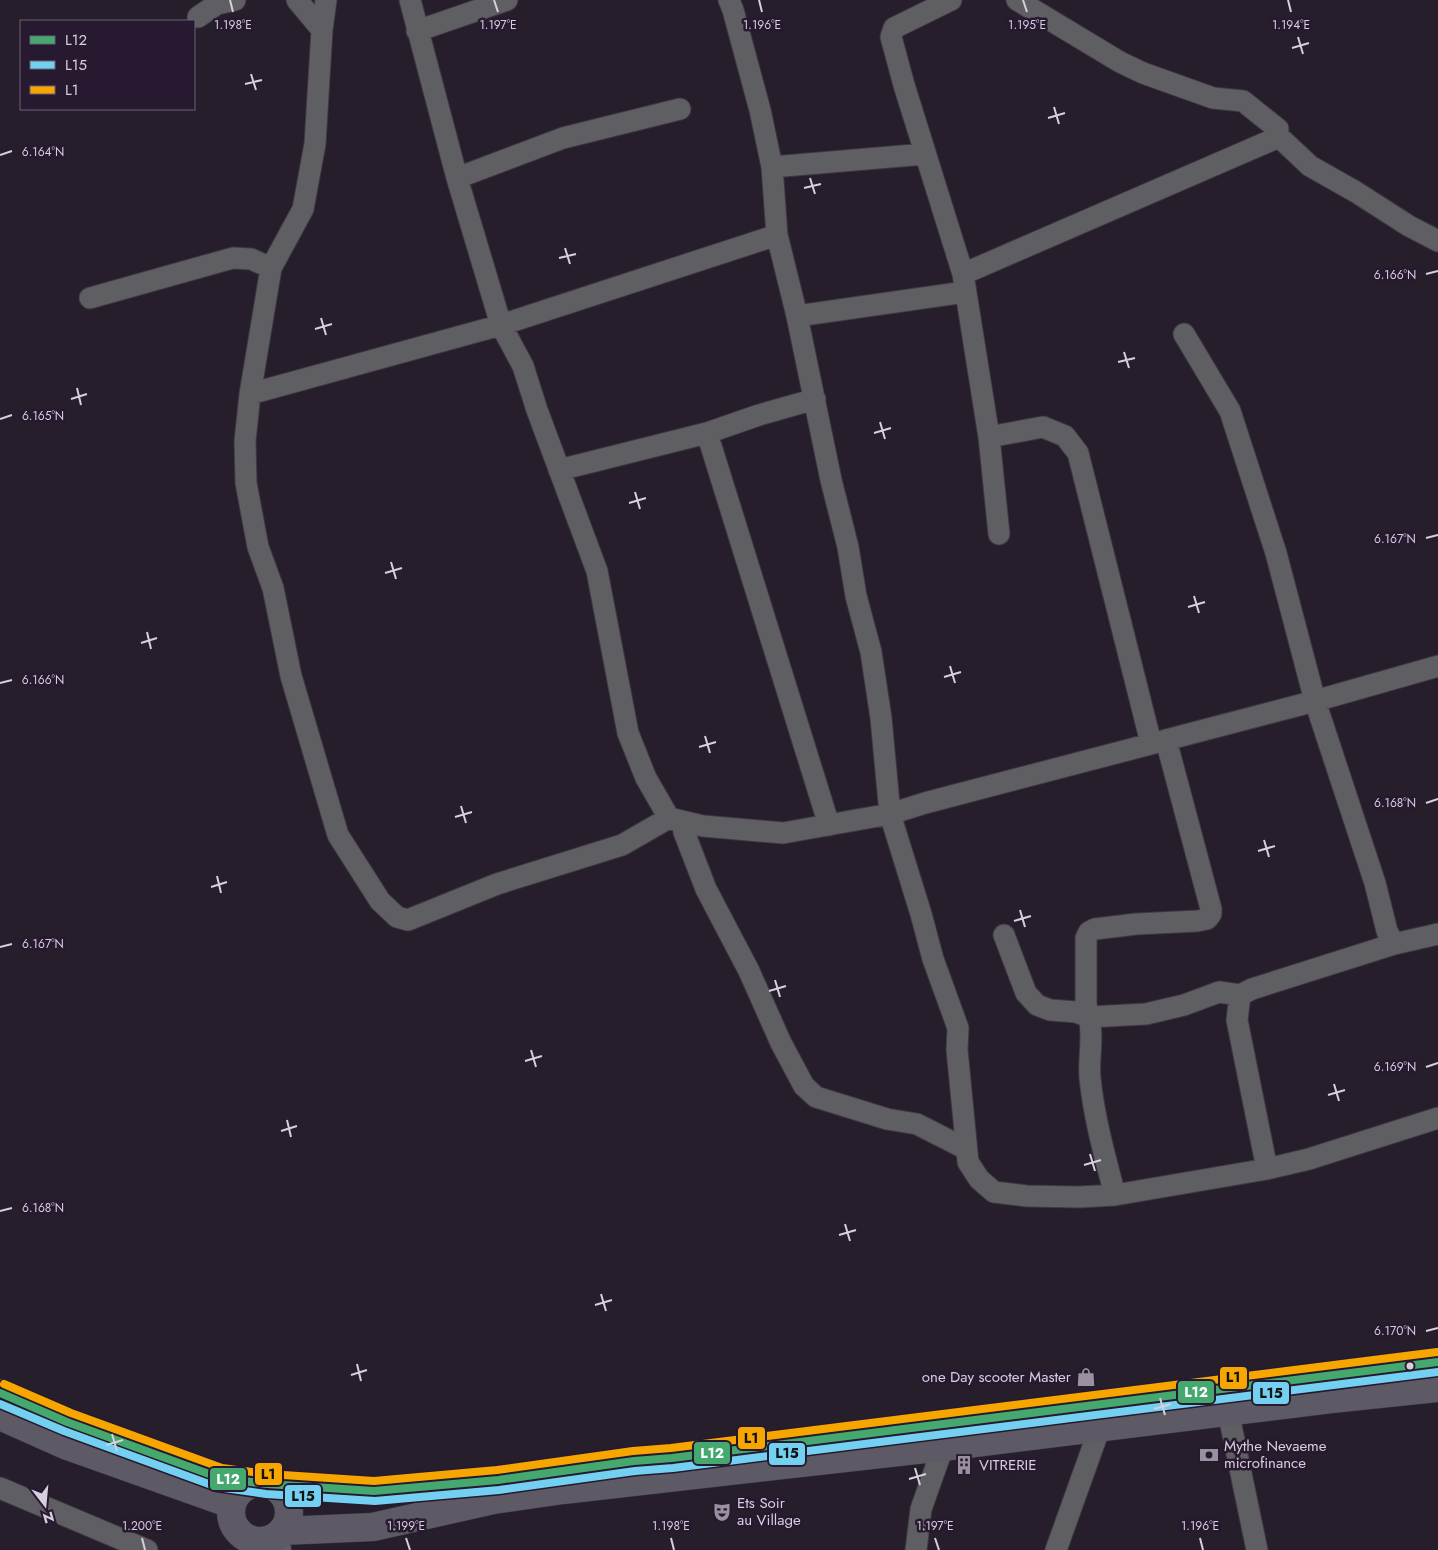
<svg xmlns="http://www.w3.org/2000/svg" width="1438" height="1550" viewBox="0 0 1438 1550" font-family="Jost,sans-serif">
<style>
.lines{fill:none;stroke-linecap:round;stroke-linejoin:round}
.minor-casing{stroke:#3e3843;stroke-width:23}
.major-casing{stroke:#3e3843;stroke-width:28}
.highway-casing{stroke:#3e3843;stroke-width:29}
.minor{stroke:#5f5e63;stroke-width:21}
.major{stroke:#625f67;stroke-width:26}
.highway{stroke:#5d5a65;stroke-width:28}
.bus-1-casing{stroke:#271930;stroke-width:11}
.bus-2-casing{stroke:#271930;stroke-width:11}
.bus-3-casing{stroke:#271930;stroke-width:11}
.bus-1{stroke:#44a86f;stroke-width:8}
.bus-2{stroke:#74d0f1;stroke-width:8}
.bus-3{stroke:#f7a600;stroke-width:8}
.ticks{fill:none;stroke:#d7cfde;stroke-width:2}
.bus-dot{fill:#d7cfde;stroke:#271930;stroke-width:2}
.labels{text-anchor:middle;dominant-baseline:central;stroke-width:5;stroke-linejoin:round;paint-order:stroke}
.poi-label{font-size:15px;fill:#d7cfde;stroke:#271930;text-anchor:start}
.ticks-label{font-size:12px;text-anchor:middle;fill:#d7cfde;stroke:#271930;stroke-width:5;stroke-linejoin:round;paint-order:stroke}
.line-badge{stroke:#271930;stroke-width:2}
.badge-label{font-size:14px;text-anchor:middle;font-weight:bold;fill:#fff}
.pale-badge-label{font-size:14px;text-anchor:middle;font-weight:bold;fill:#111}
</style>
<rect width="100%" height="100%" fill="#261e2b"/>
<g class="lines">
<g class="minor-casing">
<path id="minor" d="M297 0 322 30
M326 0 322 30 315 144 303 209 271 268 250 394 245 441 246 483 258 547 273 588 291 676 338 835 380 901 397 917 408 920 497 884 622 845 669 818 703 826 783 833 890 814 925 803 1315 701 1438 666
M410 0 457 178 501 325 523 366 537 410 597 571 628 733 646 778 669 818
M729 0 733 10 760 110 772 167 777 235 797 316 831 480 848 547 856 596 871 652 881 718 890 814 921 914 933 959 958 1028 957 1050 968 1162 979 1179 994 1192 1027 1196 1079 1197 1115 1195 1267 1169 1237 1020 1240 995 1252 989 1394 944 1387 931 1375 883 1315 701 1276 553 1230 411 1184 334
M951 0 894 28 891 37 904 85 963 274 989 437 999 534
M198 17 217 4 235 0
M417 31 507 0
M1277 135 1310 166 1356 192 1409 226 1438 241
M772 167 925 154
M457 178 563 138 680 109
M963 274 1272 140 1277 135 1278 129 1243 101 1213 98 1143 73 1120 62 1017 0
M90 298 233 258 251 259 271 268
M797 316 965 292
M250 394 501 325 777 235
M707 433 829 825
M989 437 1043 427 1065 436 1078 453 1151 743
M559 470 707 433 759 415 815 399
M1166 740 1211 909V914L1207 919 1197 921 1136 924 1095 929 1089 932 1086 938V1004L1089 1017 1146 1014 1184 1005 1219 992 1240 995
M682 821 684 832 706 889 749 971 781 1043 804 1086 816 1097 887 1119 917 1124 966 1149
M1004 935 1026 993 1037 1005 1050 1010 1076 1012 1089 1017C1094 1037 1088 1058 1090 1078 1094 1118 1105 1157 1115 1195
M1394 944 1438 934
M1267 1169 1309 1159 1438 1118
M1228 1411 1257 1550
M0 1488 147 1550
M916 1550 921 1509 943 1447
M1056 1550 1100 1427"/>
</g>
<g class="major-casing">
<path id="major" d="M275 1537 278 1550
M250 1540 253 1550"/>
</g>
<g class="highway-casing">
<path id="highway" d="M0 1393 67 1422 220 1478 267 1484 374 1491 431 1487 498 1480 634 1461 672 1458 866 1433 1438 1362
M0 1416 65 1445 231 1504
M231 1512a29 29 0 1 1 58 0a29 29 0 1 1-58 0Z
M282 1531 373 1527 493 1500 563 1490 943 1447 1331 1399 1438 1388"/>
</g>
<use href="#minor" class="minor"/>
<use href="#major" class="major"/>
<use href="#highway" class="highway"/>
<g class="bus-1-casing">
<path id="bus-1" d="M0 1393 67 1422 220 1478 267 1484 374 1491 498 1480 634 1461 672 1458 1438 1362"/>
</g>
<g class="bus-2-casing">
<path id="bus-2" d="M0 1404 64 1431 217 1487 266 1494 375 1501 499 1490 635 1471 673 1468 1438 1372"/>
</g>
<g class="bus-3-casing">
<path id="bus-3" d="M4 1384 71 1413 222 1468 268 1474 374 1481 497 1470 633 1451 671 1448 1437 1352"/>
</g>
<use href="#bus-1" class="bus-1"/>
<use href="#bus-2" class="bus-2"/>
<use href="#bus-3" class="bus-3"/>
</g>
<path class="ticks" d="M230 0 233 12M494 0 498 12M759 0 762 12M1023 0 1027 12M1288 0 1291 12M1298 37 1303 54M1292 48 1309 43M251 74 256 90M245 84 262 80M1054 107 1059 124M1048 118 1065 113M0 155 12 151M810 178 815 194M804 188 821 184M565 248 570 264M559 258 576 254M1426 274 1438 271M321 318 326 335M315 329 332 324M1124 352 1129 368M1118 362 1135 358M77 388 81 405M71 399 87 394M0 419 12 415M880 422 885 439M874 433 891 428M635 492 640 509M629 503 646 498M1426 538 1438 535M391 562 396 579M385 573 402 568M1194 596 1199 613M1188 607 1205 602M147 632 151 649M141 643 157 638M950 666 955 683M944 677 961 672M0 683 12 680M705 736 710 753M699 747 716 742M1426 803 1438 799M461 806 466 823M455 817 472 812M1264 840 1269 857M1258 851 1275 846M217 876 221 893M211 887 227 882M1020 910 1025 927M1014 921 1031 916M0 947 12 944M775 980 780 997M769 991 786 986M531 1050 536 1067M525 1061 542 1056M1426 1067 1438 1063M1334 1084 1339 1101M1328 1095 1345 1090M287 1120 291 1137M281 1131 297 1126M1090 1154 1095 1171M1084 1165 1101 1160M0 1211 12 1208M845 1224 850 1241M839 1235 856 1230M601 1294 606 1311M595 1305 612 1300M1426 1331 1438 1328M357 1364 361 1381M351 1375 367 1370M1160 1398 1165 1415M1154 1409 1171 1404M112 1434 117 1451M106 1445 123 1440M915 1468 920 1485M909 1479 926 1474M142 1538 145 1550M406 1538 410 1550M671 1538 674 1550M935 1538 939 1550M1200 1538 1203 1550"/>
<defs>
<g id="shop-bare" transform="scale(1.5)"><path d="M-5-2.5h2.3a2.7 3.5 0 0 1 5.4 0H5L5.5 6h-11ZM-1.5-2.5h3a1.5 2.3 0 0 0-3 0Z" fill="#99919f" stroke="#271930" stroke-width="2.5" paint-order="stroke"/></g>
<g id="bank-bare" transform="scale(1.5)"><path d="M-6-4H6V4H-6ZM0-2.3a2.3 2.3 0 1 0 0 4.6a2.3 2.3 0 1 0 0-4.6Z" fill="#99919f" stroke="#271930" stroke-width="2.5" paint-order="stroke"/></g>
<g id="building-bare" transform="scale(1.5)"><path d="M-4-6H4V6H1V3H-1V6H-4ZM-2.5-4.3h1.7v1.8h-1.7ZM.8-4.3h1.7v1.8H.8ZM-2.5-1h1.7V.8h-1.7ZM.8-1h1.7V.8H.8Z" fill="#99919f" stroke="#271930" stroke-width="2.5" paint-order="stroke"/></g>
<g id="theatre-bare" transform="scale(1.5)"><path d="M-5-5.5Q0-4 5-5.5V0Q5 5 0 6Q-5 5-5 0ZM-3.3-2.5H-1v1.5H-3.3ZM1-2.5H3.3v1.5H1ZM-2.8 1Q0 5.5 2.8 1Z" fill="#99919f" stroke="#271930" stroke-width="2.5" paint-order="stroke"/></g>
</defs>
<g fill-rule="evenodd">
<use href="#shop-bare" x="1086" y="1377"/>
<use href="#bank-bare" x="1209" y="1455"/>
<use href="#building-bare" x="964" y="1465"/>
<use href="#theatre-bare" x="722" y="1512"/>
</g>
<circle class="bus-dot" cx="1410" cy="1366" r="4.5"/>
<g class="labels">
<g class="poi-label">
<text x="1071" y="1377" text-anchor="end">one Day scooter Master</text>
<text x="1224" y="1446">Mythe Nevaeme<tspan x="1224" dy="17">microfinance</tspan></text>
<text x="979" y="1465">VITRERIE</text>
<text x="737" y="1503">Ets Soir<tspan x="737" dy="17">au Village</tspan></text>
</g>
</g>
<g class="ticks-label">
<text x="233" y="29">1.198°E</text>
<text x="498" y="29">1.197°E</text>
<text x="762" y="29">1.196°E</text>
<text x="1027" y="29">1.195°E</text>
<text x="1291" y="29">1.194°E</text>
<text x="43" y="156">6.164°N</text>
<text x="1395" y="279">6.166°N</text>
<text x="43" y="420">6.165°N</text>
<text x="1395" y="543">6.167°N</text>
<text x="43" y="684">6.166°N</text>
<text x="1395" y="807">6.168°N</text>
<text x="43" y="948">6.167°N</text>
<text x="1395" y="1071">6.169°N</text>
<text x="43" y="1212">6.168°N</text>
<text x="1395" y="1335">6.170°N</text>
<text x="142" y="1530">1.200°E</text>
<text x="406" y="1530">1.199°E</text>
<text x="671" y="1530">1.198°E</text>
<text x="935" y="1530">1.197°E</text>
<text x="1200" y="1530">1.196°E</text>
</g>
<g class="line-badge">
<rect x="1219" y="1366" width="29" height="24" rx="5" fill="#f7a600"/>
<rect x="1177" y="1380" width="38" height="24" rx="5" fill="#44a86f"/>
<rect x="1252" y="1381" width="38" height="24" rx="5" fill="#74d0f1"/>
<rect x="737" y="1426" width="29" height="24" rx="5" fill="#f7a600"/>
<rect x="693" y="1441" width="38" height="24" rx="5" fill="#44a86f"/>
<rect x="768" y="1442" width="38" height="24" rx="5" fill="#74d0f1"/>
<rect x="254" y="1462" width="29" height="24" rx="5" fill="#f7a600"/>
<rect x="209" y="1467" width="38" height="24" rx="5" fill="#44a86f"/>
<rect x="284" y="1484" width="38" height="24" rx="5" fill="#74d0f1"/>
</g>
<g class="badge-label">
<text x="1196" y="1397">L12</text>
<text x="712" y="1458">L12</text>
<text x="228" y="1484">L12</text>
</g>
<g class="pale-badge-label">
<text x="1233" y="1382">L1</text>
<text x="1271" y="1398">L15</text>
<text x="751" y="1443">L1</text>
<text x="787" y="1458">L15</text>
<text x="268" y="1479">L1</text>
<text x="303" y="1501">L15</text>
</g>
<rect x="20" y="20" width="175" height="90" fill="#271930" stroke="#6d6276"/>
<rect x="30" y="36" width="25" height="8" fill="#44a86f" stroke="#6d6276"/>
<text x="65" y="45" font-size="15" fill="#d7cfde">L12</text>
<rect x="30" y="61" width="25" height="8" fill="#74d0f1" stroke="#6d6276"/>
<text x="65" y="70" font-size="15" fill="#d7cfde">L15</text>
<rect x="30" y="86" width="25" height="8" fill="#f7a600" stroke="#6d6276"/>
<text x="65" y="95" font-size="15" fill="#d7cfde">L1</text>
<g transform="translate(45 1505) rotate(164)" stroke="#271930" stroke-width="4" paint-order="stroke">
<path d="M0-4L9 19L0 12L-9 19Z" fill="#d7cfde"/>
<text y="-8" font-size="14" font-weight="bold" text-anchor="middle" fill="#d7cfde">N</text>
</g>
</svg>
